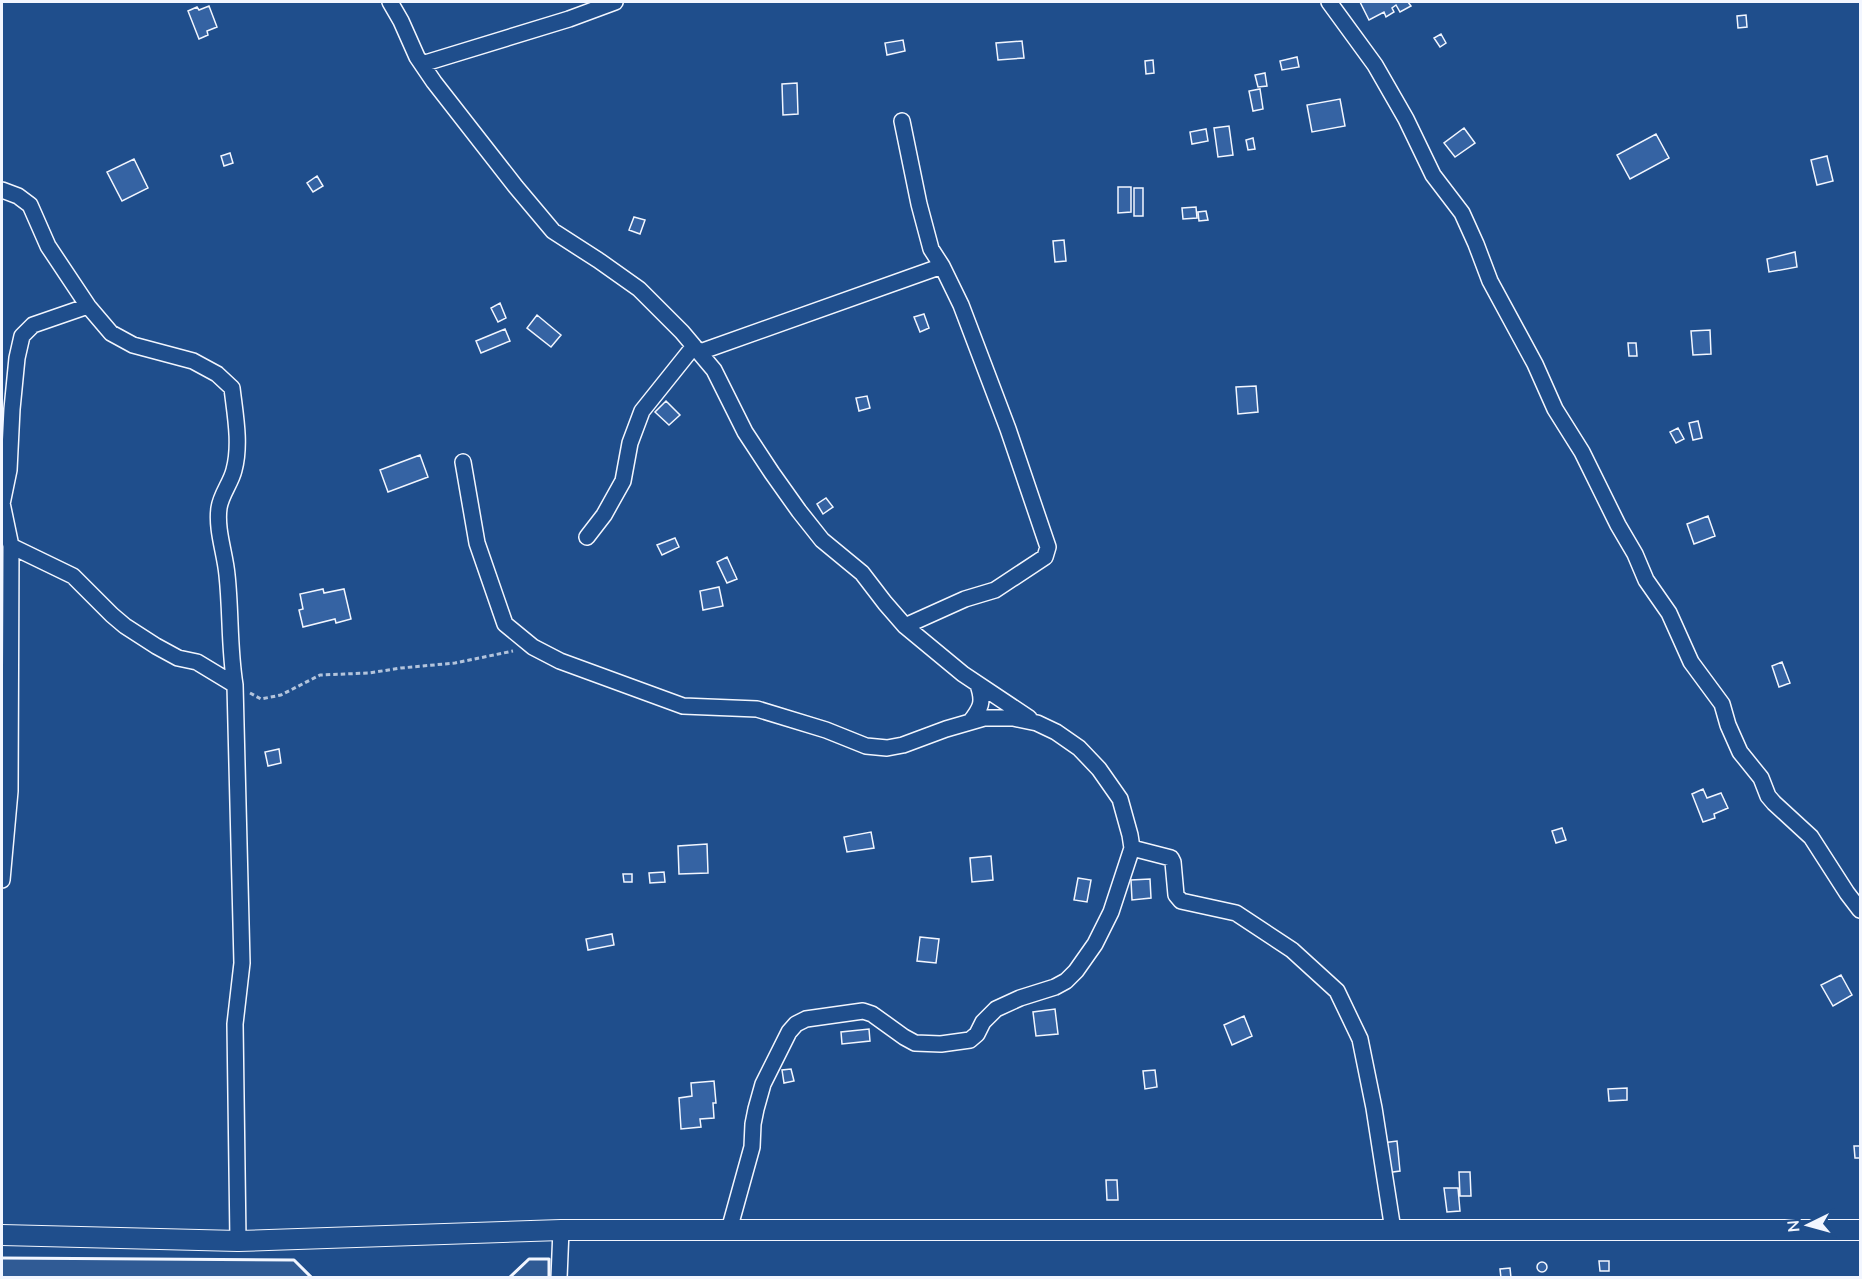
<svg xmlns="http://www.w3.org/2000/svg" width="1862" height="1279" viewBox="0 0 1862 1279" font-family="Mulish,sans-serif">
<style>
.built{fill:#305b95;stroke:#a8bbd7;stroke-width:1.5}
.building{fill:#3563a3;stroke:#f2f6ff;stroke-width:1.5}
.lines{fill:none;stroke-linecap:round;stroke-linejoin:round}
.minor-casing{stroke:#f2f6ff;stroke-width:18}
.tertiary-casing{stroke:#f2f6ff;stroke-width:22}
.path{stroke:#b3c4dc;stroke-width:3;stroke-dasharray:4.5 3;stroke-linecap:butt}
.minor{stroke:#1f4e8c;stroke-width:15}
.tertiary{stroke:#1f4e8c;stroke-width:20}
.wall{stroke:#f2f6ff;stroke-width:3}
</style>
<rect width="100%" height="100%" fill="#1f4e8c"/>
<path class="built" d="M2 1258 294 1260 312 1277H2Z
M529 1259H549V1277H509Z"/>
<path class="building" d="M1360 2H1408L1411 6 1400 12 1396 5 1392 8 1394 12 1386 17 1384 12 1369 20Z
M209 6 217 27 207 31 208 35 199 39 188 11 197 7 199 10Z
M1746 15 1747 27 1738 28 1737 16Z
M1441 34 1446 43 1440 47 1434 38Z
M903 40 905 51 887 55 885 43Z
M1022 41 1024 58 998 60 996 43Z
M1297 57 1299 67 1282 70 1280 61Z
M1153 60 1154 73 1146 74 1145 61Z
M1265 73 1267 86 1258 87 1255 75Z
M797 83 798 114 783 115 782 84Z
M1260 89 1263 109 1253 111 1249 91Z
M1340 99 1345 126 1312 132 1307 105Z
M1229 126 1233 155 1218 157 1214 128Z
M1464 128 1475 143 1455 157 1444 143Z
M1206 129 1208 141 1192 144 1190 132Z
M1656 134 1669 158 1630 179 1617 155Z
M1253 138 1255 149 1248 150 1246 140Z
M230 153 233 163 224 166 221 156Z
M1827 156 1833 181 1817 185 1811 160Z
M134 159 148 188 122 201 107 172Z
M317 176 323 186 313 192 307 183Z
M1118 187H1131V212L1118 213Z
M1134 188H1143V216H1134Z
M1196 207 1197 218 1183 219 1182 208Z
M1206 211 1208 220 1199 221 1198 212Z
M634 217 645 220 640 234 629 230Z
M1064 240 1066 261 1055 262 1053 241Z
M1795 252 1797 267 1769 272 1767 259Z
M500 303 506 318 498 322 491 308Z
M924 314 929 328 920 332 914 317Z
M537 315 561 335 551 347 527 328Z
M505 329 510 341 481 353 476 341Z
M1710 330 1711 354 1693 355 1691 331Z
M1628 343H1636L1637 356H1629Z
M1256 386 1258 412 1238 414 1236 387Z
M867 396 870 408 859 411 856 398Z
M666 401 680 415 669 425 655 412Z
M1698 421 1702 438 1693 440 1689 423Z
M1678 428 1684 439 1676 443 1670 432Z
M420 455 428 477 388 492 380 470Z
M826 498 833 507 823 514 817 504Z
M1708 516 1715 536 1694 544 1687 524Z
M675 538 679 547 662 555 657 545Z
M727 557 737 579 727 583 717 562Z
M719 587 723 606 703 610 700 591Z
M323 589 324 593 344 589 351 619 336 623 335 619 303 627 299 610 303 609 300 594Z
M1782 662 1790 683 1779 687 1772 666Z
M279 749 281 763 268 766 265 752Z
M1703 789 1707 798 1721 793 1728 808 1714 814 1715 818 1703 822 1692 794Z
M1562 828 1566 840 1556 843 1552 831Z
M871 832 874 848 847 852 844 837Z
M707 844 708 873 679 874 678 846Z
M991 856 993 880 972 882 970 858Z
M664 872 665 882 650 883 649 873Z
M623 874H632V882H624Z
M1078 878 1091 880 1087 902 1074 900Z
M1150 879 1151 898 1132 900 1131 880Z
M612 934 614 945 588 950 586 939Z
M920 937 939 939 936 963 917 961Z
M1841 975 1852 995 1833 1006 1821 985Z
M1055 1009 1058 1034 1036 1036 1033 1012Z
M1244 1016 1252 1036 1232 1045 1224 1025Z
M869 1029 870 1041 842 1044 841 1032Z
M791 1069 794 1081 784 1083 782 1070Z
M1155 1070 1157 1087 1145 1089 1143 1071Z
M714 1081 716 1103H713L714 1118 700 1119 701 1127 681 1129 679 1098 692 1096 691 1083Z
M1627 1088V1100L1609 1101 1608 1089Z
M1397 1141 1400 1171 1386 1173 1382 1143Z
M1854 1146H1860V1158H1855Z
M1459 1172H1470L1471 1196H1460Z
M1106 1180H1117L1118 1200H1107Z
M1444 1188H1458L1460 1211 1447 1212Z
M1599 1261H1609V1271H1600Z
M1537 1267a5 5 0 1 1 10 0a5 5 0 1 1-10 0Z
M1510 1268 1511 1278H1501L1500 1269Z"/>
<g class="lines">
<g class="minor-casing">
<path id="minor" d="M390 2 401 21 417 57 434 82 516 187 553 231 598 260 639 289 682 332 714 370 745 432 772 473 799 511 822 540 862 573 885 603 905 626 963 674 1029 718
M1329 2 1375 65 1406 119 1433 175 1462 213 1476 244 1490 281 1535 364 1555 409 1582 452 1618 525 1635 554 1646 580 1669 613 1691 662 1722 704 1728 725 1740 752 1761 778 1768 796 1774 803 1811 837 1847 893 1860 910
M422 64 569 19 615 2
M902 121 919 204 931 249 942 266 961 305 1008 429 1048 547 1045 557 995 590 965 599 905 626
M2 190 18 196 30 205 48 246 88 306 111 333 133 345 193 361 217 374 232 388C235 414 241 444 234 470 231 483 221 494 219 508 216 530 225 553 227 575 231 612 229 648 235 685
M700 352 942 266
M463 462 477 543 505 624 533 647 560 661 683 706 757 709 826 730 866 746 887 748 903 745 946 729 984 718H1013L1037 723 1056 732 1079 748 1099 769 1120 799 1130 835 1132 848 1111 912 1095 944 1076 971 1066 981 1055 987 1020 998 996 1009 983 1022 977 1034 970 1040 941 1044 915 1043 904 1037 872 1014 863 1011 806 1019 796 1024 789 1032 763 1084 756 1109 753 1124 752 1147 729 1230
M2 503 11 546 73 576 112 615 125 626 156 646 178 658 197 662 235 685 242 963 235 1024 238 1241
M2 504 9 470 12 409 17 358 22 336 33 325 88 306
M587 537 604 515 623 481 630 443 642 411 694 346
M970 722C981 708 984 702 978 685
M1132 848 1171 858 1173 862 1176 895 1181 901 1236 913 1292 950 1337 991 1360 1039 1374 1108 1393 1230
M2 880 10 791 11 546
M559 1278 561 1230"/>
</g>
<g class="tertiary-casing">
<path id="tertiary" d="M2 1235 238 1241 561 1230H1860"/>
</g>
<path class="path" d="M250 693 261 699 281 695 320 675 369 673 401 668 455 663 513 651"/>
<use href="#minor" class="minor"/>
<use href="#tertiary" class="tertiary"/>
<path class="wall" d="M2 1258 294 1260 312 1278
M509 1278 529 1259H549V1278"/>
</g>
<rect width="1862" height="1279" fill="none" stroke="#f2f6ff" stroke-width="6"/>
<g transform="translate(1808 1225) rotate(265)" stroke="#1f4e8c" stroke-width="4.5" paint-order="stroke">
<path d="M0-4.5L10 22L0 15L-10 22Z" fill="#f2f6ff"/>
<text y="-9" font-size="16" font-weight="bold" text-anchor="middle" fill="#f2f6ff">N</text>
</g>
</svg>
